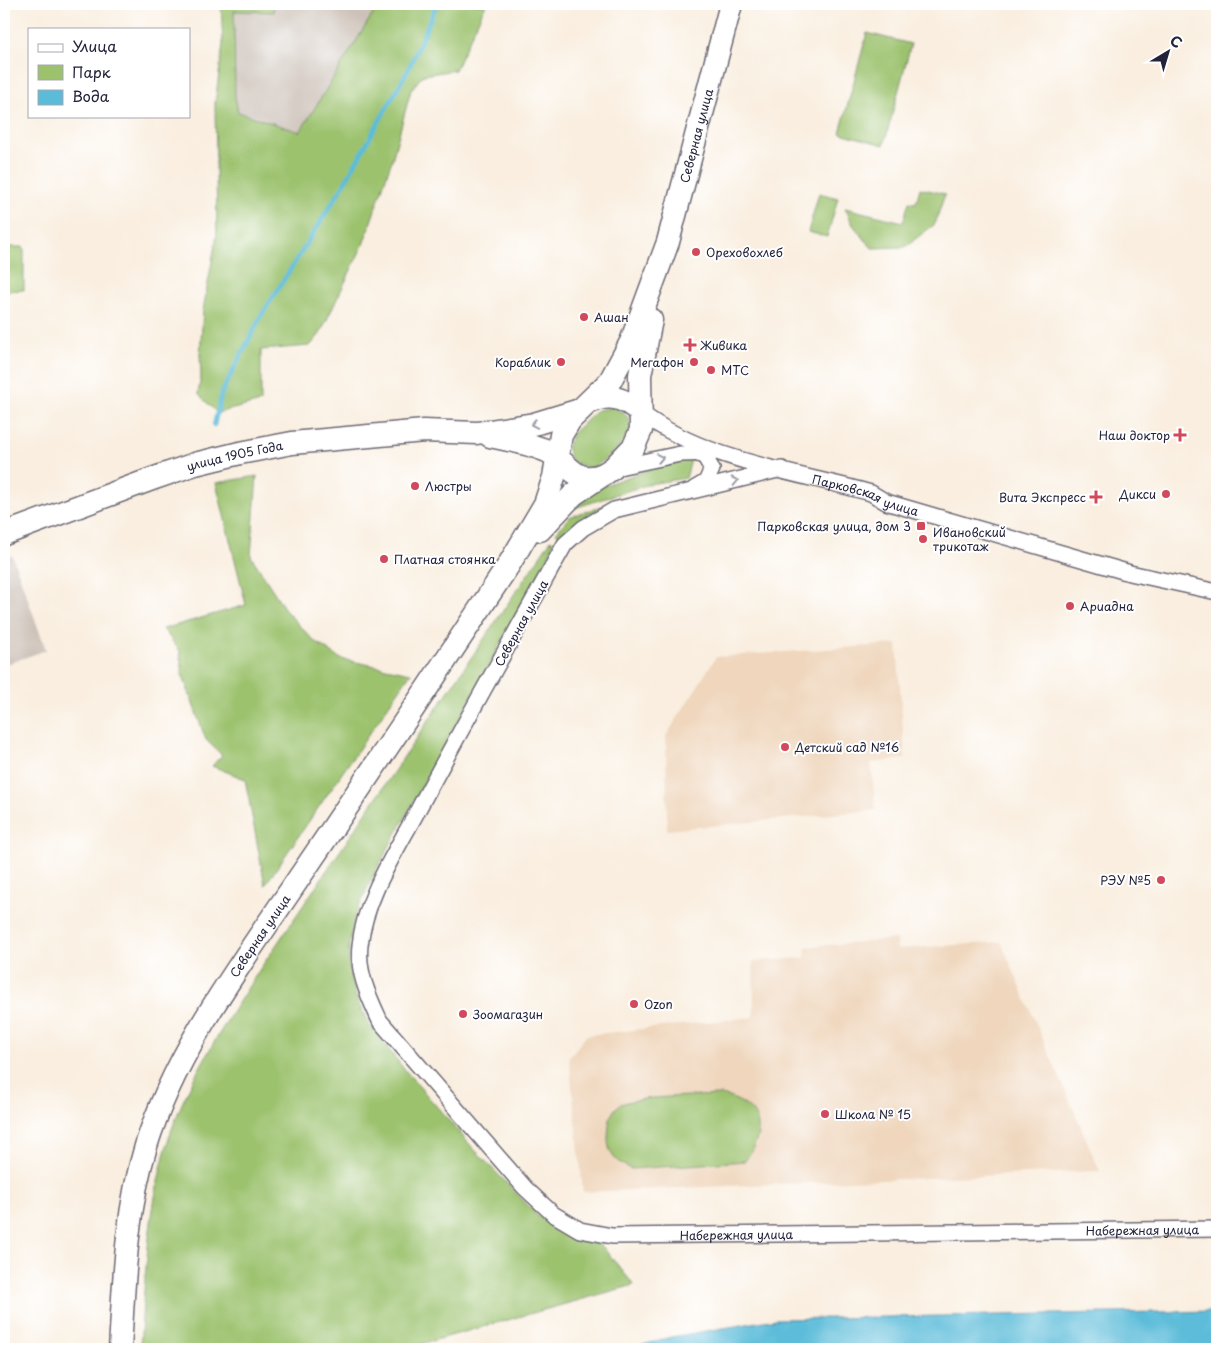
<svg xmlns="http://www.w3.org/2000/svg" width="1221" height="1353" viewBox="0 0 1221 1353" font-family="'Playpen Sans',sans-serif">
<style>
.built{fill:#efd6bc}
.industrial{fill:#cdc2b9}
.green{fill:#9cc26e;stroke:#5f7254}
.water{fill:#5bbcd9;stroke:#3e6f8a}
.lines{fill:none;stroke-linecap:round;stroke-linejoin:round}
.stream{stroke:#5bbcd9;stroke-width:4.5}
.street-casing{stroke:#6d6974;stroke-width:18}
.secondary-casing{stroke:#6d6974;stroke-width:25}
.street{stroke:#fff;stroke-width:15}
.secondary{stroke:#fff;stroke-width:22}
.oneway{stroke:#9c9ca7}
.poi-dot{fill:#d1495b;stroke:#fff;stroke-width:2}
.labels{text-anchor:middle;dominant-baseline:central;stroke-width:4;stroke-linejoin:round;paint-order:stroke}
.street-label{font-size:12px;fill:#22223b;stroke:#fff}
.poi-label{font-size:12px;fill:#22223b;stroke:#fff;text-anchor:start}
</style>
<rect width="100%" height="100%" fill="#fff"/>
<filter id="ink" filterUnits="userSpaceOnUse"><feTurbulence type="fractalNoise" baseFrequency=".02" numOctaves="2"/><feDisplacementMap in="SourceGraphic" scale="10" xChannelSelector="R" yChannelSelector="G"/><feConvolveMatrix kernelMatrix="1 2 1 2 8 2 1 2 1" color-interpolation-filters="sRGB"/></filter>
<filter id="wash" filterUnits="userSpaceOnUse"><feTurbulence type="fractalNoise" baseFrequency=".0096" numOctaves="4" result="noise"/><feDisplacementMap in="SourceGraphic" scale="20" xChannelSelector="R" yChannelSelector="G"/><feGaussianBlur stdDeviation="1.12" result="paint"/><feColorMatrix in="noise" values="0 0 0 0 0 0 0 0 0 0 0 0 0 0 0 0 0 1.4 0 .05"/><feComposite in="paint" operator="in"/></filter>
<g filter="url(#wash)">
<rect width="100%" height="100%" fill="#f9eedf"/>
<path class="built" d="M897 644 905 759 871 763 876 810 667 830 666 736 716 657Z
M896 939 897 949 1001 942 1100 1171 583 1192 569 1057 587 1035 754 1017 753 961 805 958 806 947Z"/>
<path class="industrial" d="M273 4H379L301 132 238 112 235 97 234 11 274 12Z
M12 555 46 650 4 665V558Z"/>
<path class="green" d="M221 4H273L274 12 234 11 235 97 238 112 300 132 379 4H486L455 70 423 75 411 90 392 160 363 245 320 334 310 346 261 350V402L217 413 198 394 201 377 200 355 203 310 217 234 215 103 223 44Z
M867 33 911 44 884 145 840 133Z
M920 188 945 194 935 224 905 247 872 248 853 225 845 208 903 222 909 202 916 203Z
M819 193 838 198 827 237 808 232Z
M4 247H24V290L4 291Z
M614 407C618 410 624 412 627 416 641 433 607 458 596 466L589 468 571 461 567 447 572 434 597 410Z
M691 460 686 478 649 484 574 508 597 488 652 468Z
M257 476 251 556 286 611 314 641 341 659 411 673 265 885 245 779 212 766 222 755 206 740 182 674 180 651 163 629 246 605 216 483Z
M606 505 579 521 562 537 556 533 569 517Z
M551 540 555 544 373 876 355 916 349 945V968L357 1000 370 1026 404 1069 472 1147 539 1217 571 1236 601 1245 634 1285 403 1349H140C145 1277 148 1205 170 1135 188 1079 228 1019 260 969Z
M721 1095C760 1104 769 1129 745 1161L631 1169C616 1162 608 1155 608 1138 609 1125 608 1115 618 1106 628 1096 704 1096 721 1095Z"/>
<path class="water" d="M1217 1311V1349H628L671 1337 776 1319Z"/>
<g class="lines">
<path class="stream" d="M214 425 222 392 261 316 341 189 408 70 437 4"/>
</g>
</g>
<g filter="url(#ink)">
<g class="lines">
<g class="street-casing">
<g id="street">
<path id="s1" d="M640 412C702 460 795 472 871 493L886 502 1130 573 1217 592"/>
<path d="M614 468 680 454 712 453"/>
<path id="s2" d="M782 469 614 510 583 528 565 544C516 631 467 718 420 806 398 849 365 896 360 945 357 973 369 997 380 1021L525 1188 553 1214 580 1230 612 1236 1217 1229"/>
<path d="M694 489 706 482 712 469 705 457 696 453"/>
</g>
</g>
<g class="secondary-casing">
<g id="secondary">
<path d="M590 402C610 393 624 398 640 412"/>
<path d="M490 436C509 440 529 443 547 451 570 462 573 486 604 474"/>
<path d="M540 530 574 494 613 468 634 446 641 430 640 375 651 320"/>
<path id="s3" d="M4 534 152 479 195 464 240 453 292 443 424 431 477 433 534 424 580 410"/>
<path id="s4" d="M120 1349C124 1281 126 1211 146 1146 177 1047 242 963 299 878 369 775 439 671 508 566L545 504 554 477 561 435 570 420 610 381 631 342 668 242 731 4"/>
</g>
</g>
<use href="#street" class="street"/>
<use href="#secondary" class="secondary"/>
</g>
<defs><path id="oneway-chevron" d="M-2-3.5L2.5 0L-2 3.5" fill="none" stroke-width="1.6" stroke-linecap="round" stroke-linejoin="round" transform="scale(1.25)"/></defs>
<g class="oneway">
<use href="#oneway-chevron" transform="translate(534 424) rotate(169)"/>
<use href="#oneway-chevron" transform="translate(660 458) rotate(-11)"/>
<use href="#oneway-chevron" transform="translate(735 481) rotate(-13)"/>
</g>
</g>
<g class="poi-dot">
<circle cx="696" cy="252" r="5"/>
<circle cx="584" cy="317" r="5"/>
<path d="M687.5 337.5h5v5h5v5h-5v5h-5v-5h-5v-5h5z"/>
<circle cx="561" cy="362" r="5"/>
<circle cx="694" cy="362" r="5"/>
<circle cx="711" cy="370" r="5"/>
<path d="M1177.5 427.5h5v5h5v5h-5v5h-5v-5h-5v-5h5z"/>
<circle cx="415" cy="486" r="5"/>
<circle cx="1166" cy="494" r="5"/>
<path d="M1093.5 489.5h5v5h5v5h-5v5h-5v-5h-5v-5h5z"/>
<rect x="916" y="521" width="10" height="10" rx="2.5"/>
<circle cx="923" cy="539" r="5"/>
<circle cx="384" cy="559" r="5"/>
<circle cx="1070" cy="606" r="5"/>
<circle cx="785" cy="747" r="5"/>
<circle cx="1161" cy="880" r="5"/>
<circle cx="634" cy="1004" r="5"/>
<circle cx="463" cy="1014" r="5"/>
<circle cx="825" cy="1114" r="5"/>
</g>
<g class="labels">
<g class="street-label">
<text stroke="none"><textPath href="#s4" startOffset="1368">Северная улица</textPath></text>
<text stroke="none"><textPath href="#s3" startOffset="244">улица 1905 Года</textPath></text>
<text stroke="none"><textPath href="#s1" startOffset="242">Парковская улица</textPath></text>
<text transform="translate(521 623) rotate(-61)">Северная улица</text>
<text stroke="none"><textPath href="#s4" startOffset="445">Северная улица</textPath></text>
<text stroke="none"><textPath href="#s2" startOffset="1618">Набережная улица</textPath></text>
<text stroke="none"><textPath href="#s2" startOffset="1212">Набережная улица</textPath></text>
</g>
<g class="poi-label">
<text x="706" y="252">Ореховохлеб</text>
<text x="594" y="317">Ашан</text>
<text x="700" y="345">Живика</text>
<text x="551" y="362" text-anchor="end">Кораблик</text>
<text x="684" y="362" text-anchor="end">Мегафон</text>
<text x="721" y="370">МТС</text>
<text x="1170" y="435" text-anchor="end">Наш доктор</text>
<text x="425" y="486">Люстры</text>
<text x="1156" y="494" text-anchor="end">Дикси</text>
<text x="1086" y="497" text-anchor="end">Вита Экспресс</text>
<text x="911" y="526" text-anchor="end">Парковская улица, дом 3</text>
<text x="933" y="532">Ивановский<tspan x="933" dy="14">трикотаж</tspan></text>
<text x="394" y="559">Платная стоянка</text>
<text x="1080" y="606">Ариадна</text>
<text x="795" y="747">Детский сад №16</text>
<text x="1151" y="880" text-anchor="end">РЭУ №5</text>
<text x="644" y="1004">Ozon</text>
<text x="473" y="1014">Зоомагазин</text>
<text x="835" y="1114">Школа № 15</text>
</g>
</g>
<rect width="1221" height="1353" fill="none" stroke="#fff" stroke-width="20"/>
<rect x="28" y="28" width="162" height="90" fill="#ffffff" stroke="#a7a7b1"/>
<rect x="38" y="44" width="25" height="8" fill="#ffffff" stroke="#a7a7b1"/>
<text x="72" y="52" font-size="15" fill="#22223b">Улица</text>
<rect x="38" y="65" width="25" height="15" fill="#9cc26e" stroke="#a7a7b1"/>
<text x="72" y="78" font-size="15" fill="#22223b">Парк</text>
<rect x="38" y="90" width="25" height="15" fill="#5bbcd9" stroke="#a7a7b1"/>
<text x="72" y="102" font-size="15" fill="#22223b">Вода</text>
<g transform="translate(1168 52) rotate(38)" stroke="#ffffff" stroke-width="4" paint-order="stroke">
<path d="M0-4L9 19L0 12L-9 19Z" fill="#22223b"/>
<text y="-8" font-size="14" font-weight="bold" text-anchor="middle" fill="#22223b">С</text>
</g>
</svg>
